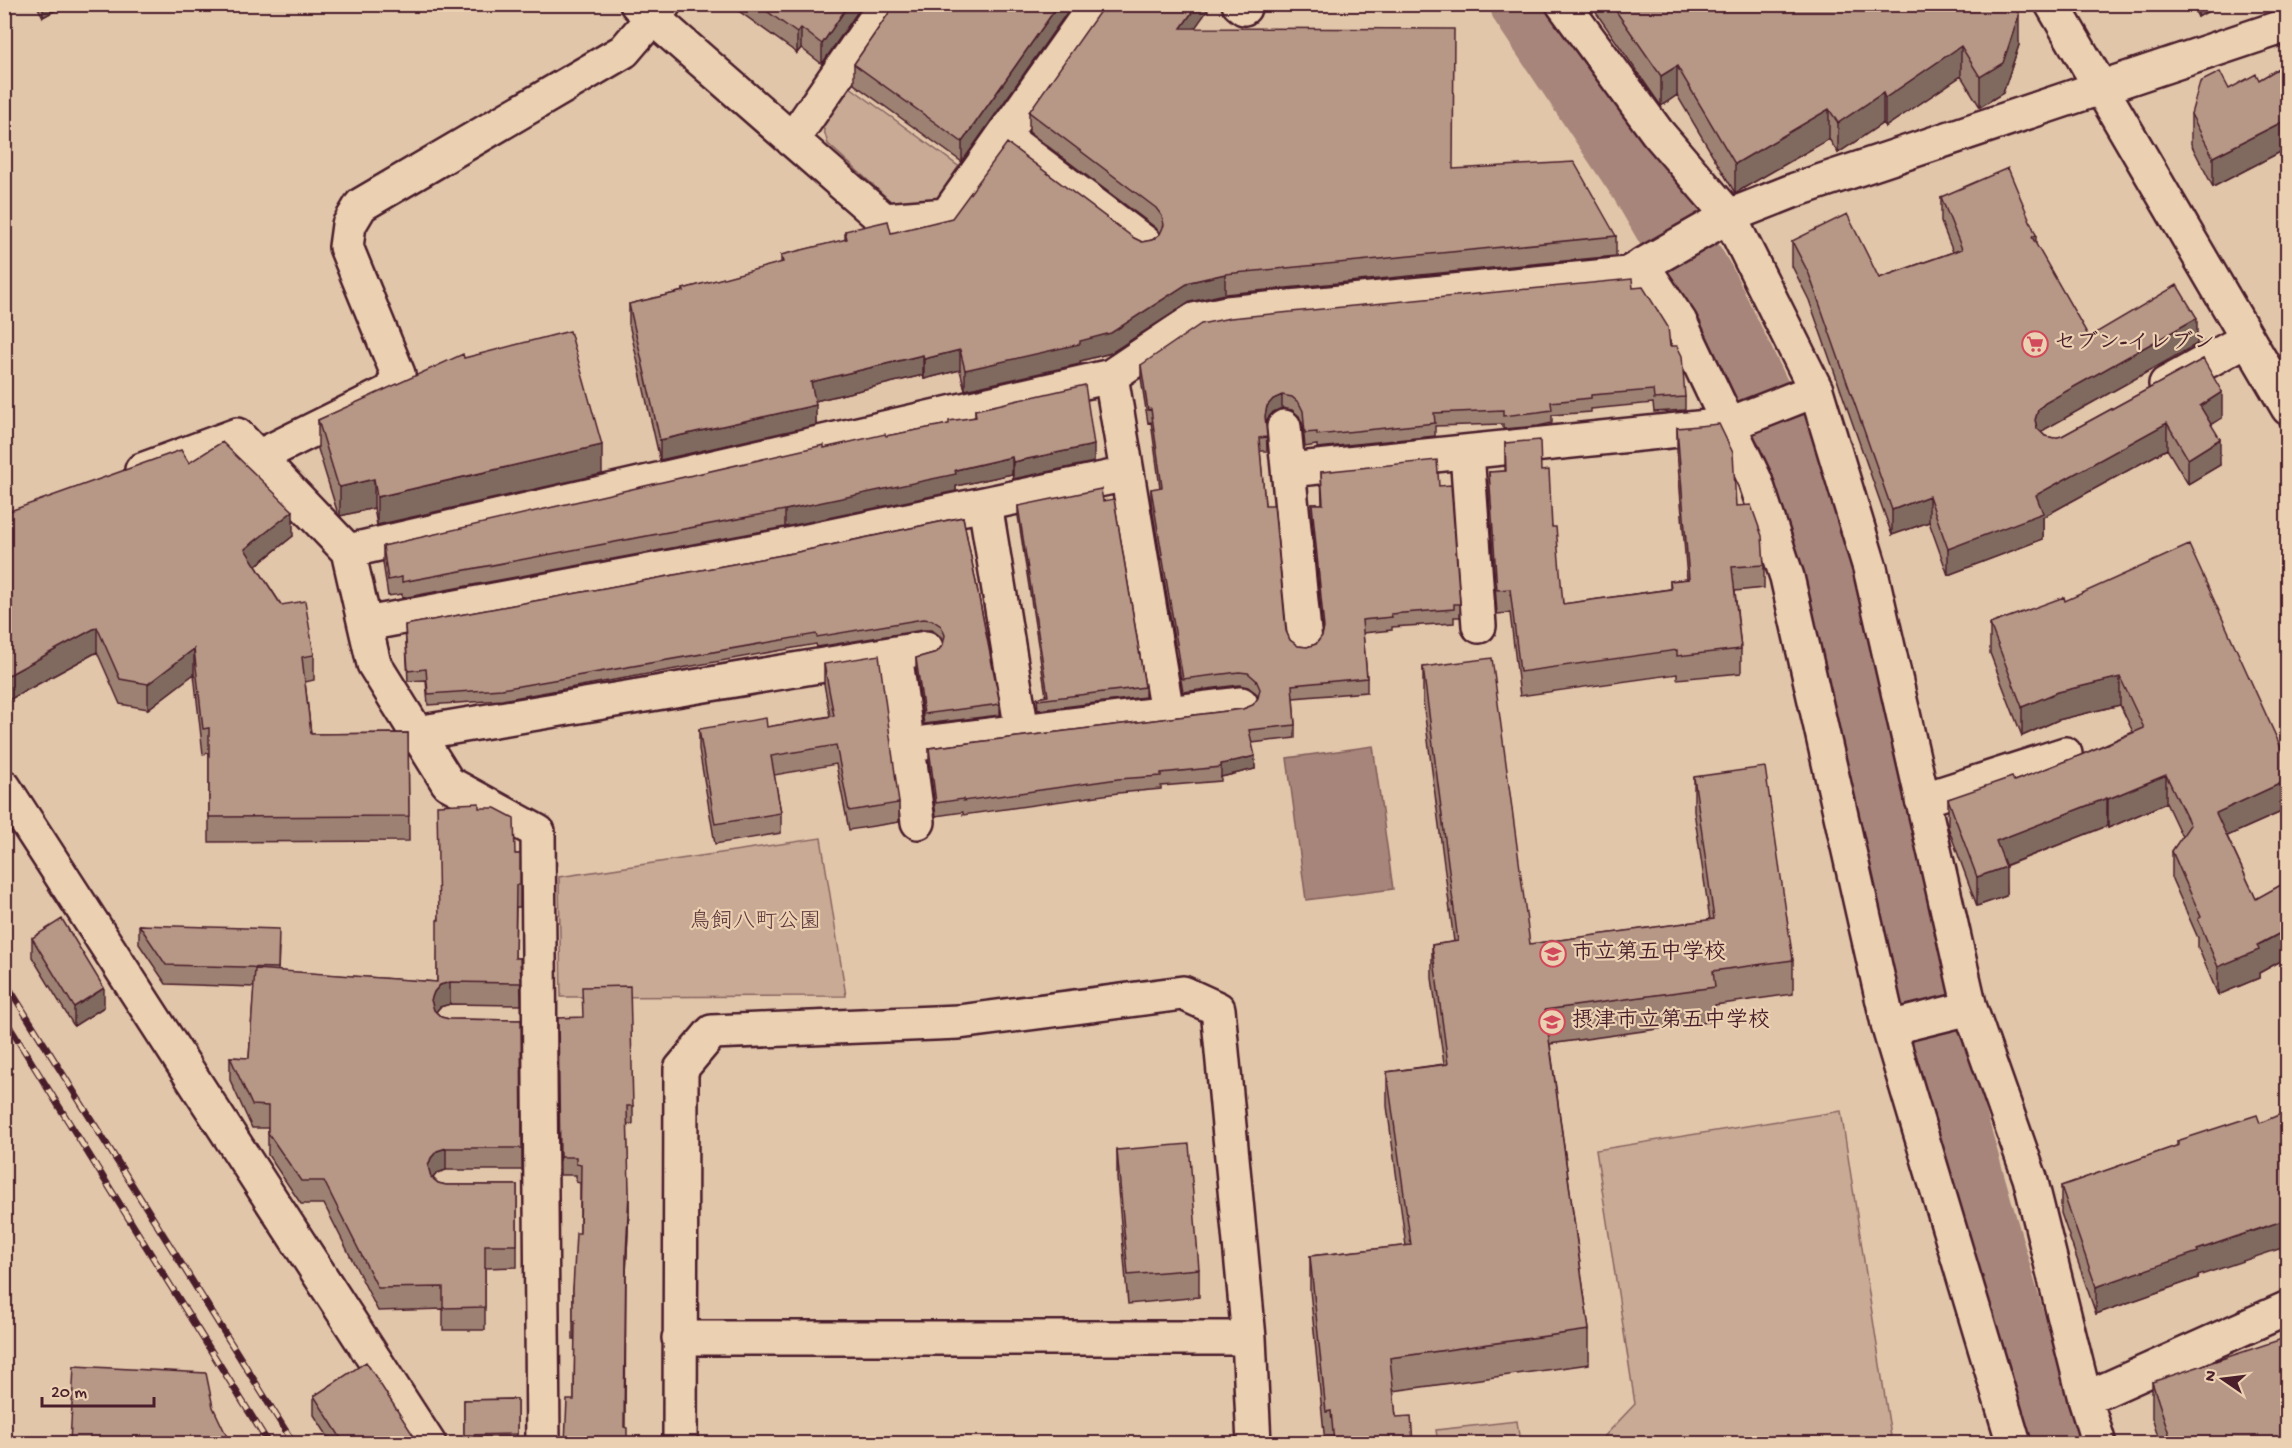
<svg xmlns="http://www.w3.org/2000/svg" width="2292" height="1448" viewBox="0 0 2292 1448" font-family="'Gochi Hand','Klee One',sans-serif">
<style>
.green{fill:#c8aa95;stroke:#896460;stroke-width:1.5}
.water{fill:#a7857a;stroke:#825c5a;stroke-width:1.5}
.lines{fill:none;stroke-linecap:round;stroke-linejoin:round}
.river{stroke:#a7857a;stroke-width:68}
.minor-casing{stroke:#4a1f2b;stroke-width:38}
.minor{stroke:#ebd0b2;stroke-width:33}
.rail-casing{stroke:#4a1f2b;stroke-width:7}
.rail{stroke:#ebd0b2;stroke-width:4.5;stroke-dasharray:14;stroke-linecap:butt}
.wall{fill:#9d8273;stroke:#4a1f2b;stroke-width:1.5}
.shaded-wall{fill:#806a5e;stroke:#4a1f2b;stroke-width:1.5}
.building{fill:#b79786;stroke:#4a1f2b;stroke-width:1.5}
.labels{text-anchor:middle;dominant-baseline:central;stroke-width:4.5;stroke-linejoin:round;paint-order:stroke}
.poi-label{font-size:22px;font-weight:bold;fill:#4a1f2b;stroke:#ebd0b2;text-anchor:start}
.park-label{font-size:22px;fill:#5d343b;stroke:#ebd0b2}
</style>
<rect width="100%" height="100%" fill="#e1c6aa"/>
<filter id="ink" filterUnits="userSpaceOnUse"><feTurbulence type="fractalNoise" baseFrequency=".0167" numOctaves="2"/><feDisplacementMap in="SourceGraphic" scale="12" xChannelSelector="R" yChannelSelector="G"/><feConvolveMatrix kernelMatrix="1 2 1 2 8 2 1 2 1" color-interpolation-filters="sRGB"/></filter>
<g filter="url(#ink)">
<path class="green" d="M846 84 965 171 949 196 895 205 828 144 821 120Z
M821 838 846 996 561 997 559 877Z
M1841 1111 1892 1443H1598L1635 1404 1596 1150Z
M1517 1421 1520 1443H1438L1436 1430Z"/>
<path class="water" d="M1373 746 1393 889 1306 900 1287 758Z"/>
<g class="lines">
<path class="river" d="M1524 4 1642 180 1702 283 1778 438 1825 591 1912 976 2046 1444"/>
<g class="minor-casing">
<path id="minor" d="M637 4 884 220 947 215 1096 4
M1239 4 1244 8
M1563 4 1657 132 1729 216 1816 390 1870 568 1970 1008 2030 1178 2085 1399 2099 1444
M2052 4 2288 408
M1003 136 1145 243
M792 140 886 4
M1642 265 1680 322 1755 480 1787 577 1889 1028 2014 1444
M1111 376 1167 713
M2166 384 2247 339
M1284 427 1305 642
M1467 452 1479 626
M258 457 391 391 398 374 346 247 349 225 361 205 624 51 664 4
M142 470 237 435 348 551 374 664 448 783 538 832 543 1444
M1289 470 1727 425 1816 390
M985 504 1022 731
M348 551 1111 376 1194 320 1227 313 1627 274 1729 216 1795 190 2288 25
M366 624 789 545 1127 474
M895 653 918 822
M417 733 926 648
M908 745 1241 704
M4 787 429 1444
M1922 800 2065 754
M1889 1028 1970 1008
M679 1338H1249
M2085 1399 2288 1308
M680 1444 681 1069 712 1032 959 1022 1183 993 1218 1009 1249 1338 1254 1444"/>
</g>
<use href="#minor" class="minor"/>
<g class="rail-casing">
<path id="rail" d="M4 980 294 1444
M4 1018 269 1444"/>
</g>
<use href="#rail" class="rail"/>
</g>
<path class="wall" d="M36 4H67L43 17Z
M729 4H863L822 64 801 48 797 53Z
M895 4H1073L962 162 854 84V64Z
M1590 4H2013L2019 45 2003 93 1980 107 1961 76 1885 127 1883 123 1838 153 1829 139 1735 193 1677 95 1661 106Z
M2191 4H2221L2198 17Z
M1195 28 1453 169 1616 236V256L1225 294 1190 302 1111 353 1080 361V364L965 390 960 370 924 379 923 375 815 401 816 425 660 460 629 324V304L683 291V289L781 263V255L845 240V231L891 233 1134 238 1142 242 1152 240 1160 234 1156 228 1029 132V112Z
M2288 63V148L2213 187 2191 144V114L2229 89 2259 80Z
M1941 197 2036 245 2089 337 2197 344 2045 429 2041 432 2045 436 2054 438 2062 436 2203 359 2222 418 2211 425 2220 465 2188 484 2167 449 2043 517V539L1948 575 1929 522 1892 535 1809 300 1792 266V241L1879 278 1953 252 1941 222Z
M1633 288 1670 346 1685 397V410L1654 412 1653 403 1591 409V412L1552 415V423L1538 426 1503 429V424L1435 426V436L1317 448V445L1305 447 1303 425 1299 416 1292 410 1282 408 1273 412 1267 419 1266 424 1267 451H1260L1265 505 1286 631 1290 640 1298 646 1307 647 1316 644 1322 636 1323 632 1312 517V504H1322L1321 472 1439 486 1460 604V617H1454V623L1392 627V630L1363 633 1367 678V692L1293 698 1295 725V738L1252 743 1255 769 1221 777V781L1161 786V789L1118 793 963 815V812L936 816 929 761V748L1243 709 1253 705 1258 698 1256 693 1248 687 1239 685 1183 692 1151 502V489L1160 488 1151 422 1148 423 1141 378V365Z
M464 358 602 474 377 525 374 508 340 516 338 514 318 449V420Z
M975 410 1094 462 1013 479 1012 474 956 486V491L785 527 402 598V594L388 596 383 562V546L824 448 949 424 975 417Z
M1677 428 1736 506 1764 565V588L1735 591 1741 649V673L1677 679V674L1520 696 1510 613 1497 614 1489 496V472L1505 471V443L1541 471 1552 527 1563 604 1670 589V581L1687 579 1677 451Z
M189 463 293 536 256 566 314 655V680L305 682 311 734 408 733 409 841 209 842V753L203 754 194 674 148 709 120 704 97 652 5 702 4 512 10 511Z
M1103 501 1145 687V697L1038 710 1037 698 1046 696 1018 516V506Z
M963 517 1000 704V715L924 724 916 669V658L937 652 944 643 941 637 932 630H923L817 647 816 644 502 700 428 705 426 680 408 681 405 625 793 553Z
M2065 601 2288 763V809L2227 836 2256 899 2288 881V957L2259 973V978L2218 995 2198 947V938L2172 879V851L2182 837 2166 803 2108 828 2107 826 2005 866 2006 896 1977 906 1948 827V799L2014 781 2081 755 2133 732 2120 705 2058 720 2022 736 1990 653V624Z
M824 664 899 803V822L849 830 836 764 774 775 781 813V833L715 844 699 749V729L767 727 830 716 824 684Z
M1423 667 1530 944 1710 920 1694 811V777L1793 960V994L1715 1005V1021L1550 1044 1589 1330V1364L1393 1391 1396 1417 1413 1443H1325L1310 1290V1256L1406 1246 1387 1106V1072L1444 1064 1432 978V945L1454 942 1423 701Z
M479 808 515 854H520V907H516L515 958H520L521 1005 450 1004 440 1007 436 1012 441 1017 449 1019 521 1020 522 1170H446L437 1173 433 1178 438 1183 446 1185H517V1267L485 1268V1330H443V1309L378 1311 324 1204H301L268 1155V1128H252L230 1080V1057L249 1058 254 987 166 984 139 944V925L279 948 278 971 437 982 438 920Z
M32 938 104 1007 74 1026 32 957Z
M558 1018 633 1106V1124H627L629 1210 626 1274 625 1427 627 1443 574 1400 575 1339H573V1289L580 1233V1183L576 1182V1175H560Z
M2260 1123 2198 1276V1278L2096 1314 2061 1213V1186L2177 1146V1141Z
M1117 1150 1199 1269V1297L1128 1304 1117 1178Z
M2152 1382 2288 1443H2160L2152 1418Z
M314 1396 413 1435 423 1443H332L314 1415Z
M517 1399V1443H464V1400Z"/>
<path class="shaded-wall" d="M43 4H67L43 17Z
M849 4H863L822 64V44Z
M1059 4H1073L962 162V142Z
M1198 4H1212L1181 48V28Z
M2198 4H2221L2198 17Z
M2019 15V45L2003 93 1980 107V77Z
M801 28V48L797 53V33Z
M1961 46V76L1885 127V98Z
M1677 66V95L1661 106V76Z
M1883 93V123L1838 153V123Z
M1829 109V139L1735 193V164Z
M2288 119V148L2213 187V157Z
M2036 235V261L2032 237Z
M1225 274V294L1190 302 1111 353 1080 361V364L965 390V370L1190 282Z
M2197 318V344L2045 429 2038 436 2035 420 2038 410 2045 403Z
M960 350V370L924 379V359Z
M923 355V375L811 402V382Z
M2222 392V418L2200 431V406Z
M1282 395V408L1273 412 1267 419 1265 429V416L1267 406 1273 399Z
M816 405V425L660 460V440Z
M2167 423V449L2043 517V539L1948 575V549L2036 495Z
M2220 439V465L2188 484V459Z
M602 445V474L377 525V497Z
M1094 445V462L1013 479V462Z
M1012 457V474L956 486V491L785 527V510Z
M374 479V508L340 516V487Z
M1929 496V522L1892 535V510Z
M293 511V536L245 574V549Z
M97 627V652L5 702V677Z
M194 649V674L148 709V684Z
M2120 677V705L2058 720 2022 736V707L2058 692Z
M1255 756V769L1221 777V764Z
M2166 775V803L2108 828V799Z
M2288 780V809L2216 841V813Z
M2107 798V826L1996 869V841Z
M2006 867V896L1977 906V877Z
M2288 929V957L2259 973V978L2218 995V967Z
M450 982V1004L440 1007 434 1014 431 1000 434 992 440 985Z
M104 988V1007L74 1026V1007Z
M446 1148V1170L437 1173 431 1180 428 1166 431 1158 437 1151Z
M629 1192V1210L626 1274V1256Z
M2288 1219V1246L2198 1276V1278L2096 1314V1287L2197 1250Z"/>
<path class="building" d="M757 4H849L822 44 801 28 797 33Z
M895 4H1059L962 142 854 64Z
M1105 4H1198L1181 28 1454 29 1453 169 1574 162 1616 236 1225 274 1190 282 1111 333 1080 341V344L965 370 960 350 924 359 923 355 811 382 816 405 660 440 629 304 684 291 683 289 783 262 781 255 847 239 845 231 888 221 891 233 952 218 1007 143 1134 238 1142 242 1152 240 1160 234 1164 225 1162 216 1156 208 1029 112Z
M1611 4H2013L2019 15 2003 63 1980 77 1961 46 1885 98 1883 93 1838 123 1829 109 1735 164 1677 66 1661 76Z
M2288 63V119L2213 157 2191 114 2200 82 2220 72 2229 89 2256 74 2259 80Z
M2008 168 2036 235 2032 237 2089 337 2177 285 2197 318 2045 403 2038 410 2035 420 2037 428 2045 436 2054 438 2062 436 2203 359 2222 392 2200 406 2220 439 2188 459 2167 423 2036 495 2043 513 1948 549 1929 496 1892 510 1809 274 1792 241 1847 214 1879 278 1962 249 1941 197Z
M1632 279 1633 288 1643 287 1668 327 1670 346H1677L1682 356 1685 397 1654 399 1653 390 1591 395V398L1551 402 1552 410 1538 412 1503 416V410L1434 413 1435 423 1317 435V432L1305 433 1303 411 1299 403 1292 397 1282 395 1273 399 1267 406 1265 416 1267 437 1259 438 1265 505H1274L1286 631 1290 640 1298 646 1307 647 1316 644 1322 636 1324 628 1312 504H1323L1321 472 1437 460 1439 486 1451 485 1460 604H1454V609L1391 614 1392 617 1362 620 1367 678 1292 685 1295 725 1249 730 1255 756 1221 764V767L1161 773V776L1118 779 963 801V799L936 803 929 748 1243 709 1253 705 1258 698 1260 689 1256 680 1248 673 1239 672 1183 679 1151 489 1162 487 1151 409 1148 410 1141 365 1201 324 1230 318Z
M570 331 602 445 377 497 374 479 340 487 338 485 318 420 463 354 464 358Z
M1085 385 1094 445 1013 462 1012 457 955 470 956 474 785 510 402 582V577L388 580 383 546 824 445V448L885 434 886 436 949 424V421L976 417 975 410Z
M1719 424 1733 453 1736 506 1751 505 1762 536 1764 565 1732 567 1741 649 1677 656V650L1520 672 1510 589 1497 590 1489 472 1506 471 1505 443 1540 440 1541 471 1549 470 1552 527H1556L1563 604 1671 589 1670 581 1689 579 1677 428Z
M222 442 293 511 245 549 281 605 305 601 314 655 302 657 311 734 408 733 409 816 209 817V728L203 729 194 649 148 684 120 679 97 627 5 677 4 512 10 511 181 450 189 463Z
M1101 489 1103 501 1114 499 1145 687 1038 700 1037 698 1048 696 1018 506Z
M963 517 1000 704 924 714 916 658 937 652 943 645 945 635 941 626 932 620 923 619 817 637 816 634 502 689 428 694 426 669 408 671 405 625 793 553Z
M2189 545 2288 763V780L2216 813 2256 899 2288 881V929L2257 945 2259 950 2218 967 2198 919 2201 917 2172 851 2190 825 2166 775 2108 799 2107 798 1996 841 2006 867 1977 877 1948 799 2012 777 2014 781 2081 755 2144 728 2120 677 2058 692 2022 707 1990 624 2064 597 2065 601Z
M879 655 899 803 849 811 836 745 771 756 781 813 715 824 699 729 766 718 767 727 834 716 824 664Z
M1492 658 1530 944 1714 919 1694 777 1765 767 1793 960 1713 971 1715 987 1545 1010 1589 1330 1390 1358 1396 1417 1411 1416 1413 1443H1334L1331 1411 1326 1412 1310 1256 1411 1245 1387 1072 1448 1064 1432 945 1458 941 1423 667Z
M479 803V808H495L514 818 515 854H520V885H516L515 958H520L521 983 450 982 440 985 434 992 431 1000 434 1010 441 1017 449 1019 521 1020 522 1148H446L437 1151 431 1158 428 1166 431 1177 438 1183 446 1185H517V1245H485V1307L443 1308V1287L378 1288 324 1181H301L268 1133V1106L252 1105 230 1057 249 1058 255 969 437 982V920H439L437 805Z
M62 919 104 988 74 1007 32 938Z
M139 925 279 929 278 968 166 965Z
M630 986 633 1106H627L629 1192 626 1256 624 1427 627 1428V1443H565L567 1400H574L575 1321H573V1289L576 1233H580L581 1165 576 1164V1157H560L558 1018 583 1017 582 987Z
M2288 1111V1219L2197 1250 2198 1252 2096 1287 2061 1186 2179 1145 2177 1141 2257 1115 2260 1123Z
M1189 1144 1199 1269 1128 1275 1117 1150Z
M2288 1337V1443H2172L2152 1382Z
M366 1362 413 1435 423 1443H344L314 1396Z
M74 1366 206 1373 213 1407 230 1443H70Z
M517 1399V1434L464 1435V1400Z"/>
</g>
<defs>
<g id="supermarket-ring" transform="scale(1.35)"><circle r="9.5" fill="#ebd0b2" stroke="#d1495b" stroke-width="1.5"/><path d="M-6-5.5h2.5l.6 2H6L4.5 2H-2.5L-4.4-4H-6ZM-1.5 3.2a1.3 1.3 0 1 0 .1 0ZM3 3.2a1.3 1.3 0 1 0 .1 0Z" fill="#d1495b"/></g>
<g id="school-ring" transform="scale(1.35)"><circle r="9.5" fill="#ebd0b2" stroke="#d1495b" stroke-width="1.5"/><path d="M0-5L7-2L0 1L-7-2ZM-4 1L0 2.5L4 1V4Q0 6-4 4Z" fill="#d1495b"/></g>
</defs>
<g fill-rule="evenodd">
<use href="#supermarket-ring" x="2035" y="344"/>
<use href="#school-ring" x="1553" y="954"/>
<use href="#school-ring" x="1552" y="1022"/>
</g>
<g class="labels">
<g class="poi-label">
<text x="2054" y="344">セブン-イレブン</text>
<text x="1572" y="954">市立第五中学校</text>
<text x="1572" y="1022">摂津市立第五中学校</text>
</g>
<g class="park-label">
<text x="755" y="923">鳥飼八町公園</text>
</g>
</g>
<rect width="2292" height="1448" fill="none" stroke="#ebd0b2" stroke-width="24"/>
<rect x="12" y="12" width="2268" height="1424" fill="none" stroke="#4a1f2b" stroke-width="2" filter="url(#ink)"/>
<g transform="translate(2223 1379) rotate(284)" stroke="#ebd0b2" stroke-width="4.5" paint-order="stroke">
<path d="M0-4.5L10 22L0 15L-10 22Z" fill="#4a1f2b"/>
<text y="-9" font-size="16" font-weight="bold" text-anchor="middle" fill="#4a1f2b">N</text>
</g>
<path d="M42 1397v9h112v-9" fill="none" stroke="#4a1f2b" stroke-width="3"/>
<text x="51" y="1397" font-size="18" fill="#4a1f2b" stroke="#ebd0b2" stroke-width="4.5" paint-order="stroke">20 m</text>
</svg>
